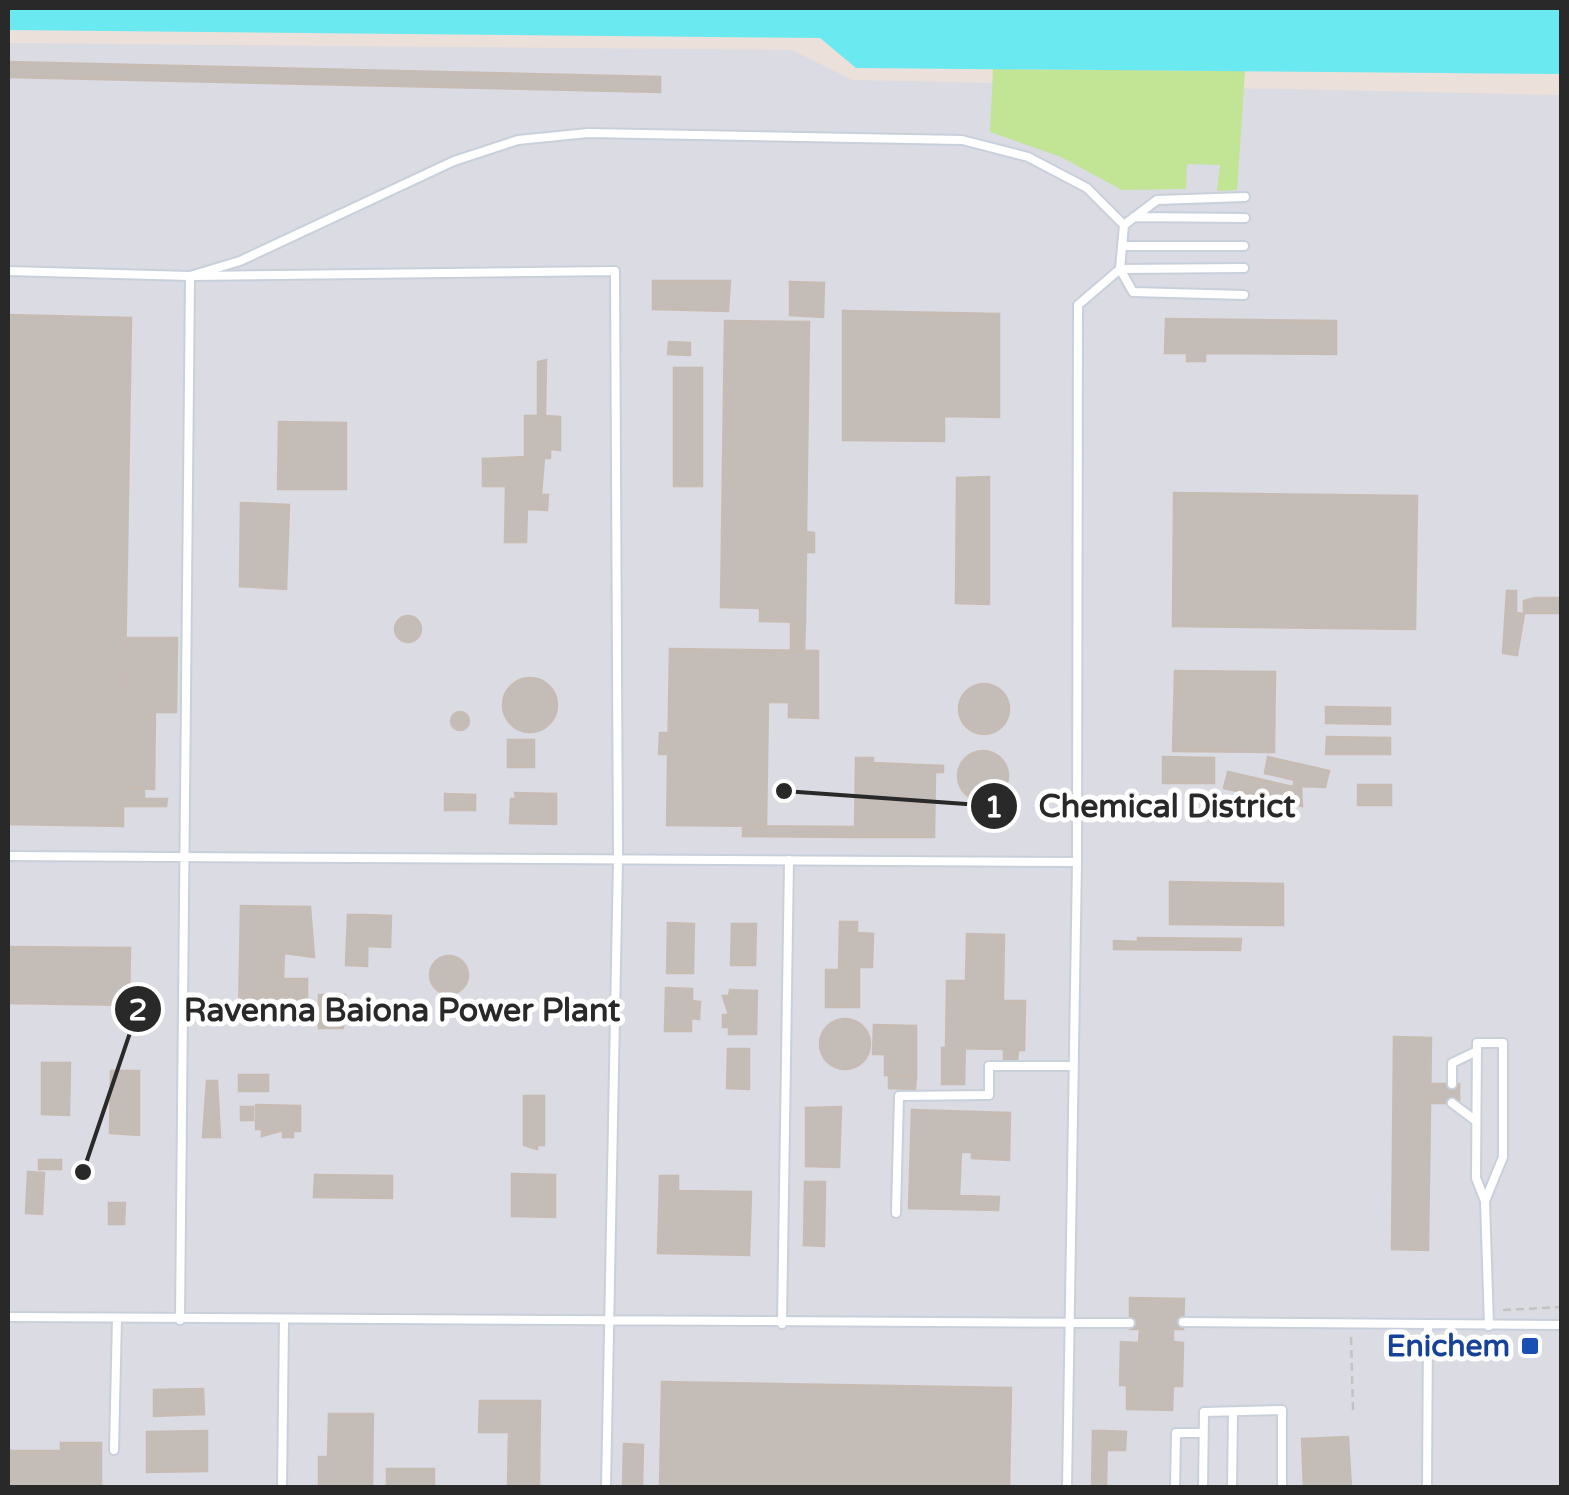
<svg xmlns="http://www.w3.org/2000/svg" width="1569" height="1495" viewBox="0 0 1569 1495" font-family="'Varela Round',sans-serif">
<style>
.industrial{fill:#dbdbe3}
.green{fill:#c1e495}
.water{fill:#6aeaf0}
.building{fill:#c4bcb6;stroke:#c7bcb4;stroke-width:2.5}
.lines{fill:none;stroke-linecap:round;stroke-linejoin:round}
.service-casing{stroke:#c8d0db;stroke-width:12}
.path{stroke:#c3c3c3;stroke-width:2.5;stroke-dasharray:8 5;stroke-linecap:butt}
.service{stroke:#fff;stroke-width:8}
.transit-dot{fill:#1a4fb4;stroke:#fff;stroke-width:4}
.labels{text-anchor:middle;dominant-baseline:central;stroke-width:10;stroke-linejoin:round;paint-order:stroke}
.transit-label{font-size:30px;font-weight:bold;fill:#164399;stroke:#fff;text-anchor:end}
.leader{fill:none;stroke:#292929;stroke-width:4}
.callout-dot{fill:#292929;stroke:#fff;stroke-width:4}
.mark-label{font-size:30px;text-anchor:middle;font-weight:bold;fill:#fff}
.callout-label{font-size:32px;text-anchor:middle;font-weight:bold;fill:#292929;stroke:#fff;stroke-width:10;stroke-linejoin:round;paint-order:stroke}
</style>
<rect width="100%" height="100%" fill="#ebe0da"/>
<path class="industrial" d="M8 43 792 50 853 80 1561 95V1487L8 1488Z"/>
<path class="green" d="M993 69 1245 71 1237 190 1217 191 1220 165 1187 164 1186 189 1122 190 1061 157 990 132Z"/>
<path class="water" d="M8 8H1561L1562 74 856 68 820 38 8 30Z"/>
<path class="building" d="M8 62 660 77V92L8 77Z
M653 281H730L728 311 653 309Z
M790 282 824 283 823 317 790 315Z
M843 311 999 314V417L944 416V441L843 440Z
M8 315 131 318 123 788H144V799H167L166 806H123V826L8 824Z
M1166 319 1336 321V354L1205 353V361H1187V353H1165Z
M725 321 809 322 806 532 814 533V552H806L805 622 760 621V608L721 607Z
M669 342 690 343V355L668 354Z
M546 360 545 416 560 417V450L550 449V458H544L541 495H548L547 510 527 509 526 542H505L506 486H483V459L525 457V416H538V362Z
M674 368H702V486H674Z
M279 422 346 423V489H278Z
M989 477V604L956 603 957 478Z
M1174 493 1417 496 1415 629 1173 626Z
M241 503 289 505 286 589 240 586Z
M1507 591H1516V613L1524 614 1517 655 1503 653Z
M1535 598H1562V613H1524V601Z
M395 629a13 13 0 1 1 26 0a13 13 0 1 1-26 0Z
M791 622H805L804 651 791 650Z
M126 638H177L176 712H155L154 789 123 788Z
M670 649 818 651V718L789 717V702H768L766 826 667 825Z
M1175 671 1275 672 1274 752 1173 751Z
M503 705a27 27 0 1 1 54 0a27 27 0 1 1-54 0Z
M959 709a25 25 0 1 1 50 0a25 25 0 1 1-50 0Z
M1326 707 1390 708V724L1326 723Z
M451 721a9 9 0 1 1 18 0a9 9 0 1 1-18 0Z
M660 733H669L668 754H659Z
M1327 737 1390 738V754H1326Z
M508 740H534V767H508Z
M958 776a25 25 0 1 1 50 0a25 25 0 1 1-50 0Z
M1163 757 1214 758V783H1163Z
M1268 757 1329 771 1325 787 1301 786 1302 806 1224 788 1228 772 1293 787 1295 780 1265 773Z
M856 758H873V763L943 766V772H935L934 837H855Z
M1358 785H1391V805H1358Z
M515 793 556 794V824L510 823 511 799H516Z
M445 794 475 795V810H445Z
M743 826 855 827V837L743 836Z
M1170 882 1283 884V925L1170 924Z
M241 906 310 907 314 957 284 953 283 979H307V1017L239 1016Z
M348 915H368L367 966 346 965Z
M368 915 391 916 390 947 367 946Z
M840 922H857V933L873 934 872 967H859V1007H826V970H839Z
M668 923 694 924 693 973H667Z
M732 924H756L755 965H731Z
M967 934 1004 935 1003 1001H1025L1024 1050H1018L1017 1061H1004V1049L946 1048 947 981H966Z
M1138 938 1241 939 1240 950 1114 949V941L1138 942Z
M8 947 130 948 129 1005 8 1003Z
M430 975a19 19 0 1 1 38 0a19 19 0 1 1-38 0Z
M666 988 692 989V1001L700 1002 699 1019 691 1018V1031H665Z
M730 990 757 991 756 1034H729V1027H723V1015H729L723 996H729Z
M319 995H345L343 1028H319Z
M820 1044a25 25 0 1 1 50 0a25 25 0 1 1-50 0Z
M874 1025 916 1026V1076L885 1075V1054H873Z
M1394 1037 1431 1038 1428 1250 1392 1249Z
M942 1048H965L964 1084H942Z
M728 1049H749V1089L727 1088Z
M42 1063H70L69 1115 42 1114Z
M111 1071H139V1135L110 1133Z
M239 1075H268V1091H239Z
M889 1075 916 1076 915 1089 889 1088Z
M207 1081H217L220 1137H203Z
M1430 1084H1459V1103H1430Z
M524 1096H544V1145H537V1149L524 1145Z
M256 1105 300 1106V1131H293V1137H283V1130L262 1136V1129H256Z
M241 1107H253V1120H241Z
M841 1107 839 1167 806 1166V1108Z
M912 1110 1010 1113 1009 1160 972 1158V1152H961L959 1196 999 1197 998 1210 909 1208Z
M39 1160H61V1169H39Z
M28 1172 44 1173 42 1214 26 1213Z
M512 1174 555 1175V1217L512 1216Z
M315 1175 392 1176V1198L314 1197Z
M660 1176H678V1191L751 1192 749 1255 658 1253Z
M805 1182H825L824 1246 804 1245Z
M109 1203H125L124 1224H109Z
M1130 1298 1184 1299 1183 1329H1173V1342L1183 1343 1182 1386H1173L1172 1410 1127 1409V1385H1120L1121 1342 1139 1343 1140 1329H1130Z
M662 1382 1011 1388 1009 1488H660Z
M203 1389 204 1414 154 1416V1390Z
M480 1401H540L539 1488H508L509 1432H479Z
M329 1414H373L372 1488H319V1457H328Z
M207 1431V1471L147 1472V1432Z
M1093 1431H1107L1106 1488H1092Z
M1107 1431 1126 1432 1125 1450H1107Z
M1348 1437 1351 1488H1304L1302 1439Z
M61 1443H101V1488H8V1451H61Z
M624 1444 643 1445 642 1488H623Z
M387 1469H434V1488H387Z"/>
<g class="lines">
<g class="service-casing">
<path id="service" d="M1134 217 1245 218
M1122 246H1244
M8 271 190 276 240 261 454 161 518 140 588 133 962 140 1028 157 1087 188 1124 225
M1244 295 1133 292 1120 269 1244 268
M8 856 1077 862
M1452 1084V1063L1477 1051
M1452 1103 1476 1121
M1485 1201 1503 1157V1043H1477L1476 1178 1485 1201 1489 1326
M896 1213 899 1096 989 1095V1066H1073
M8 1317 1130 1323
M180 1320 190 276 615 271 618 859 606 1488
M1183 1322 1562 1325
M782 1324 789 860
M114 1450 117 1318
M282 1488 284 1321
M1067 1488 1077 862 1078 305 1120 269 1124 225 1157 200 1245 197
M1175 1488 1176 1433H1203
M1203 1488 1204 1412 1282 1410V1488
M1232 1488 1233 1412
M1427 1488 1428 1324"/>
</g>
<path class="path" d="M1503 1310 1562 1307
M1351 1337 1353 1411"/>
<use href="#service" class="service"/>
</g>
<rect class="transit-dot" x="1520" y="1336" width="20" height="20" rx="5"/>
<g class="labels">
<g class="transit-label">
<text x="1510" y="1346">Enichem</text>
</g>
</g>
<path class="leader" d="M784 791L994 806M83 1172L138 1009"/>
<g class="callout-dot">
<circle cx="784" cy="791" r="10"/>
<circle cx="83" cy="1172" r="10"/>
<circle cx="994" cy="806" r="25"/>
<circle cx="138" cy="1009" r="25"/>
</g>
<g class="mark-label">
<text x="994" y="817">1</text>
<text x="138" y="1020">2</text>
</g>
<g class="callout-label">
<text x="1167" y="817">Chemical District</text>
<text x="402" y="1021">Ravenna Baiona Power Plant</text>
</g>
<rect width="1569" height="1495" fill="none" stroke="#292929" stroke-width="20"/>
</svg>
